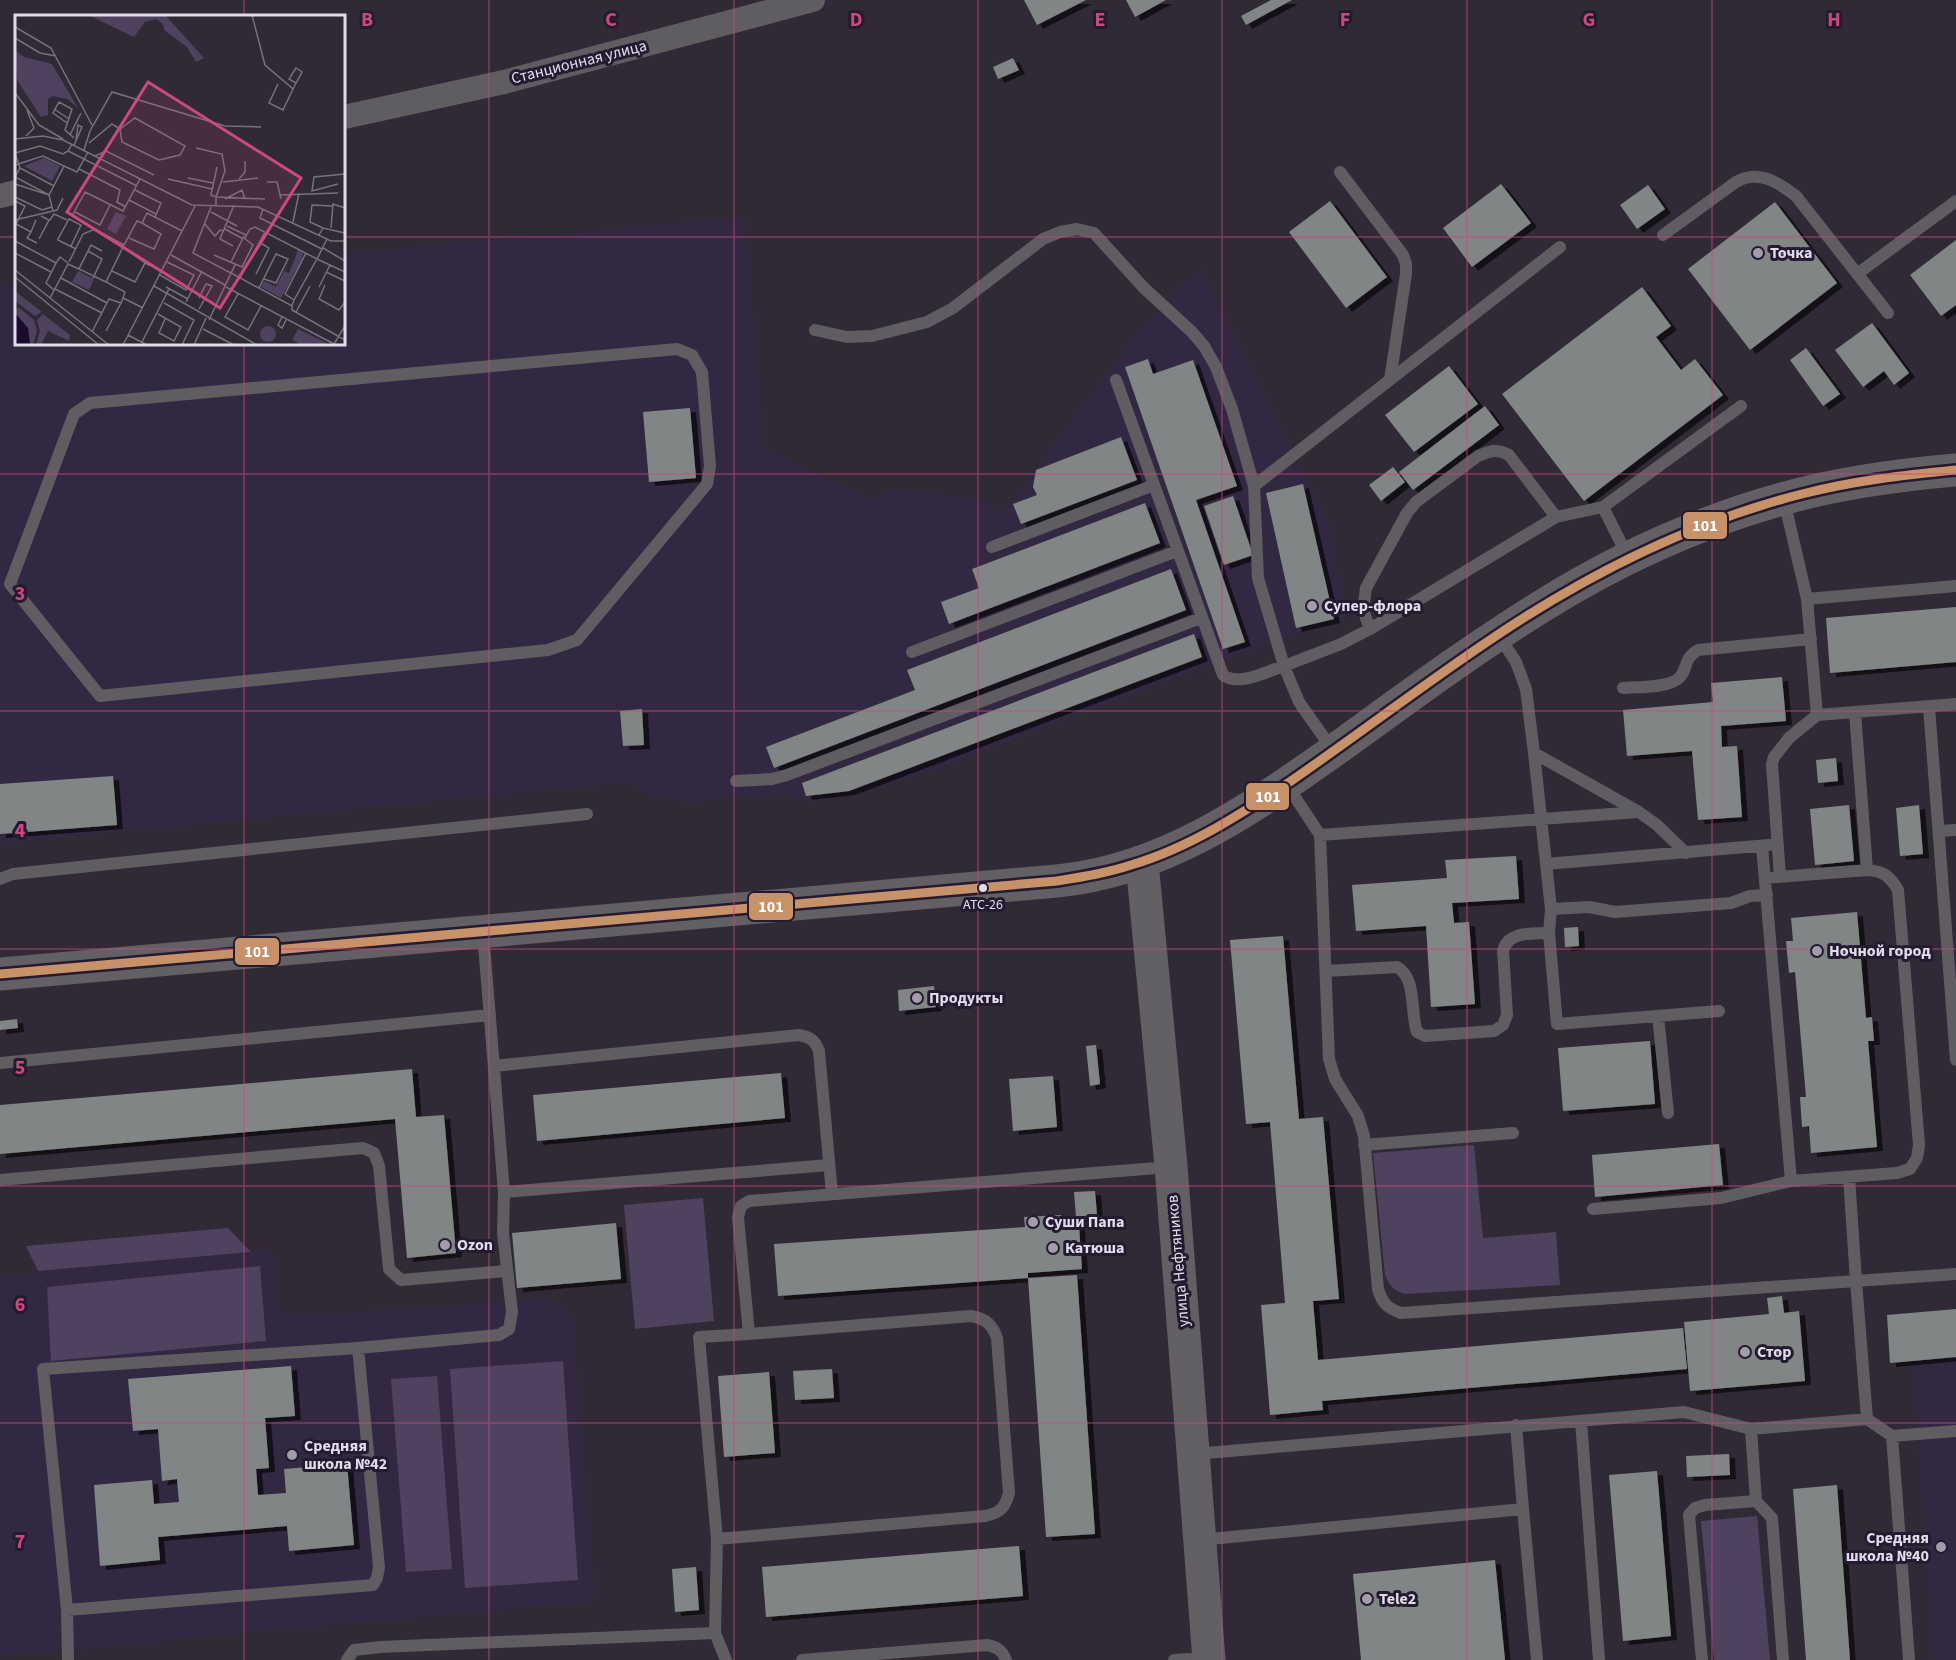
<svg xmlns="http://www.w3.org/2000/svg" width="1956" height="1660" viewBox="0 0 1956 1660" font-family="'Source Sans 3',sans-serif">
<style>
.built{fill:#332842}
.green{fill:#4e425f}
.building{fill:#828585;filter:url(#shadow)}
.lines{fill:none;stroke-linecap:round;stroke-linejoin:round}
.service{stroke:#605d62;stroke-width:12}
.minor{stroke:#605d62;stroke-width:24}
.secondary{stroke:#636065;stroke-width:33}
.bus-1-casing{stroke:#241b30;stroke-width:14}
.bus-1{stroke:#c7916a;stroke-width:9}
.grid{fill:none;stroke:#ca497f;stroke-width:1.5;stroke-opacity:0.55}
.poi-dot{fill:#a39dab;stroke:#241b30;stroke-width:2}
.bus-dot{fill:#e1dbea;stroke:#241b30;stroke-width:2}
.labels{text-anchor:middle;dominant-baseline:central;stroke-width:6;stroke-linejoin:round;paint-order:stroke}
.bus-label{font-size:14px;fill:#e1dbea;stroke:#241b30}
.street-label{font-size:16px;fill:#e1dbea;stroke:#241b30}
.poi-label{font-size:16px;font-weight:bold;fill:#e1dbea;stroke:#241b30;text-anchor:start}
.inset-road{fill:none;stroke:#76717d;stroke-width:1.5}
.view{fill:#ca497f;fill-opacity:0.15;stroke:#ca497f;stroke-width:3}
.inset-edge{fill:none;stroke:#e1dbea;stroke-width:3}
.grid-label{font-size:20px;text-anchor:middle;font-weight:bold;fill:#ca497f;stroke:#241b30;stroke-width:6;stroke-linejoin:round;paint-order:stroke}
.line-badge{stroke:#241b30;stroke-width:2}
.badge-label{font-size:16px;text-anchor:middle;font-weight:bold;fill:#fff}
</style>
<defs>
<filter id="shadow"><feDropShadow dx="6" dy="4" stdDeviation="0" flood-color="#0009"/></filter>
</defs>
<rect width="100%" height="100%" fill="#2f2a35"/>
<path class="built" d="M746 217 764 450 875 500 892 488 981 501 1002 515 1133 339 1174 293 1201 269 1332 531 1344 617 1205 667 929 772 865 791 811 802 785 793 686 802 652 796 628 782 0 843V285L16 284V344H344V254Z
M264 1251 274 1257 279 1308 289 1317 551 1299 573 1317 595 1593 588 1602 226 1634 69 1651 0 1655V1276L29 1274 38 1271Z
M1956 1357V1660H1933L1913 1361Z"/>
<path class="green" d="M1474 1145 1483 1238 1556 1232 1560 1285 1405 1294C1394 1290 1389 1286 1385 1275L1373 1153Z
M703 1198 714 1321 635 1329 624 1205Z
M228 1228 251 1252 38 1271 26 1246Z
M260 1266 266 1341 51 1361 47 1287Z
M563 1361 578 1580 465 1588 450 1369Z
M437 1376 452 1569 406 1572 391 1379Z
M1757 1516 1770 1660H1714L1701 1521Z"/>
<path class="building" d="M1024 0H1086L1037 25Z
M1126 0H1166L1135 17Z
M1271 0H1292L1246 25 1241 16Z
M1013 58 1019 70 998 79 993 67Z
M1501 184 1531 223 1472 267 1443 228Z
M1648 185 1665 209 1637 229 1620 205Z
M1330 201 1387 277 1346 308 1289 232Z
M1775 202 1837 283 1750 350 1688 269Z
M1956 240V305L1941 316 1910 275Z
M1642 287 1671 326 1656 337 1681 370 1695 359 1723 395 1584 501 1502 394Z
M1872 323 1909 373 1894 385 1884 371 1863 387 1835 350Z
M1806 348 1840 394 1823 406 1790 360Z
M1148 359 1153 374 1193 360 1237 486 1196 500 1245 642 1223 649 1125 367Z
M1449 366 1478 404 1414 452 1385 415Z
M1485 406 1499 425 1413 490 1399 472Z
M690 408 696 478 649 482 643 412Z
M1121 437 1137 480 1021 524 1013 504 1037 495 1033 487 1036 470Z
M1393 467 1405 482 1381 501 1369 485Z
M1303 484 1334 619 1296 628 1266 493Z
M1233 496 1253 555 1224 565 1204 506Z
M1145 503 1160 543 949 624 941 602 979 588 972 569Z
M1171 569 1186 610 774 768 766 747 915 690 907 670Z
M1956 607V662L1830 673 1826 618Z
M1194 634 1202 657 849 791 806 796 802 783Z
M1782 677 1786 721 1721 726 1722 747 1737 746 1742 817 1698 820 1692 751 1627 756 1623 710 1713 702 1711 683Z
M642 709 644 745 623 746 620 711Z
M1836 758 1838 781 1818 783 1816 760Z
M113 776 117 825 0 834V784Z
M1849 805 1854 861 1815 865 1810 809Z
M1919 805 1923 854 1900 856 1896 808Z
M1516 856 1519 899 1452 903 1454 923 1469 922 1475 1004 1431 1007 1426 926 1356 931 1352 885 1447 878 1445 860Z
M1857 912 1866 1018 1872 1017 1874 1041H1868L1877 1147 1811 1153 1809 1126 1802 1127 1800 1097H1806L1795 972 1789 973 1786 941H1793L1791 918Z
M1578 927 1579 946 1565 947 1564 928Z
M1283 936 1299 1119 1323 1117 1339 1299 1313 1301 1318 1360 1683 1328 1687 1369 1322 1401 1323 1410 1270 1415 1261 1305 1285 1303 1270 1122 1246 1124 1230 940Z
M934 986 936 1007 899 1011 898 990Z
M17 1019 18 1028 0 1030V1021Z
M1650 1041 1655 1104 1563 1111 1558 1048Z
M1096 1045 1100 1084 1090 1086 1086 1046Z
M412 1069 416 1117 444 1115 456 1253 407 1258 395 1119 0 1154V1105Z
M781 1073 785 1118 537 1141 533 1095Z
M1053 1076 1057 1127 1013 1131 1009 1079Z
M1719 1144 1723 1185 1595 1197 1592 1155Z
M1095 1191 1097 1215 1076 1217 1074 1192Z
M1061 1215 1062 1227 1079 1226 1082 1269 1028 1273V1278L778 1296 774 1244 1025 1227 1024 1217Z
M616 1223 621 1279 517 1288 512 1233Z
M1077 1275 1095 1534 1046 1537 1028 1278Z
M1782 1296 1784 1313 1799 1311 1805 1381 1690 1391 1684 1322 1769 1314 1767 1298Z
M1956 1309V1357L1890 1363 1887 1315Z
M291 1366 295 1416 265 1418 269 1468 256 1469 258 1495 286 1493 284 1469 347 1464 354 1545 289 1551 287 1526 158 1537 160 1560 100 1566 94 1485 152 1480 154 1504 179 1502 177 1479 162 1481 158 1429 133 1431 128 1379Z
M832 1369 834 1398 795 1400 793 1371Z
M769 1372 775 1453 724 1457 718 1376Z
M1729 1454 1730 1475 1687 1477 1686 1456Z
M1657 1471 1671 1636 1623 1641 1609 1475Z
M1837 1485 1850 1660H1806L1793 1489Z
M1019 1546 1023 1596 766 1617 762 1567Z
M1495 1560 1505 1660H1361L1353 1574Z
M696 1567 699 1610 675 1612 672 1569Z"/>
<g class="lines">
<path class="service" d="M1340 172 1403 255 1406 264V274L1390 380
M1663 235 1736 182C1758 169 1778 182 1796 196L1888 313
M1857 274 1956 201
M815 330 847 337 872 336 927 322 953 308 1043 239 1060 232 1077 229 1094 233 1144 288 1192 332 1204 346 1216 367 1232 409 1254 486 1258 578 1284 666 1341 644 1370 629 1556 517 1603 507 1741 406
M677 349 692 355 702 372 710 466 707 484 577 640 548 650 100 696 10 584 74 414 90 403Z
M1116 380 1223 675C1239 687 1267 671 1284 666L1299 702 1332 749
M1254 486 1560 247
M1784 500 1807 599 1956 586
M1603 507 1628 557
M992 547 1154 485
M1807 599 1817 715
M1370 629 1363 610 1366 588 1407 513 1416 502 1478 456C1490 451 1497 448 1509 455L1556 517
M1499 636 1516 662 1526 689 1534 753 1551 909 1549 933 1557 1024 1719 1011
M912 652 1177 551
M1623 688C1637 687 1671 688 1680 677 1689 667 1682 660 1698 650L1811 639
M1929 707 1956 1060
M1855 712 1867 870
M1534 753 1639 812 1657 825 1686 853
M736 781 772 779 787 775 1201 618
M1287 785 1320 835 1329 1059 1335 1079 1358 1116 1364 1136 1378 1289C1382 1303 1387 1308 1401 1313L1856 1281 1867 1419 1892 1436 1909 1660
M1939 831 1956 830
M1320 835 1639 812
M1762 846 1791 1181
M1546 864 1769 845
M1780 877 1772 764 1774 757 1789 738 1817 715 1956 704
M0 879 13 874 587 814
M1551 909 1589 907 1615 912 1731 903 1750 896 1767 895
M1326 971 1397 967C1417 978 1410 1012 1417 1032L1425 1036 1494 1031 1503 1025 1507 1015 1503 950C1509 931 1531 934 1549 933
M1658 1016 1668 1113
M0 1063 490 1015
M494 1066 799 1035C810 1037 815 1040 819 1051L832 1194
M1364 1145 1513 1133
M1849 1177 1856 1281 1956 1274
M0 1180 363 1148 374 1153 379 1166 389 1269 401 1280 506 1271
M504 1192 829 1165
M1593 1209 1721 1198 1791 1181 1897 1173 1910 1169 1917 1158 1919 1145 1898 890C1890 876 1883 871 1867 870L1765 878
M1581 1421 1599 1660
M1516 1425 1523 1509
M1751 1429 1756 1501
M1892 1436 1956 1431
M1195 1454 1684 1412 1751 1429 1867 1419
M717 1539 985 1516C1000 1513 1005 1508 1009 1493L997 1338C992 1324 986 1319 971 1316L749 1334
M1200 1540 1523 1509 1537 1660
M67 1610 373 1585 377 1578 379 1567 358 1348
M68 1660 67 1610 43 1369 358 1348 499 1335 509 1329 512 1312 503 1233 504 1192 483 932
M347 1660 354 1650 380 1647 715 1633
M726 1660 715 1633 717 1539 699 1337 749 1334 738 1217 741 1206 749 1201 1169 1167
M802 1660 987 1645C997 1647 1002 1650 1006 1660
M1174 1660 1209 1658
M1702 1660 1689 1515 1695 1508 1705 1505 1756 1501 1772 1518 1783 1660"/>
<path class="minor" d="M344 117 504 82 813 0
M0 196 16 192"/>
<path class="secondary" d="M1142 862 1171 1166 1209 1660
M0 974 1057 881C1162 871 1248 811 1332 752 1400 703 1468 652 1539 608 1615 560 1696 523 1782 499 1838 483 1898 475 1956 470"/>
<g class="bus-1-casing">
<path id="bus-1" d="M0 974 1057 881C1082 877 1107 873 1131 865 1189 848 1241 814 1291 781 1356 736 1419 688 1484 644 1582 577 1687 523 1802 494 1852 481 1904 475 1956 470"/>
</g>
<use href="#bus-1" class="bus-1"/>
</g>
<path class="grid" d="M244 0V16M489 0V1660M734 0V1660M978 0V1660M1222 0V1660M1467 0V1660M1712 0V1660M0 237H16M344 237H1956M244 344V1660M0 474H1956M0 711H1956M0 949H1956M0 1186H1956M0 1423H1956"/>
<g class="poi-dot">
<circle cx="1758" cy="253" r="6"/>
<circle cx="1312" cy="606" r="6"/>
<circle cx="1817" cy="951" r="6"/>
<circle cx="917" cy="998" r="6"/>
<circle cx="1033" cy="1222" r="6"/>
<circle cx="445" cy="1245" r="6"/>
<circle cx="1053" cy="1248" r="6"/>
<circle cx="1745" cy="1352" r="6"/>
<circle cx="292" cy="1455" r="6"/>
<circle cx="1941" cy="1547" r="6"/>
<circle cx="1367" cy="1599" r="6"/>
</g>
<circle class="bus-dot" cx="983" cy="888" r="5"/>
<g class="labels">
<g class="bus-label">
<text x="983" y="905">АТС-26</text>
</g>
<g class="street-label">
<text transform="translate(579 62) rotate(-14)">Станционная улица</text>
<text transform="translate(1178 1261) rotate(-95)">улица Нефтяников</text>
</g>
<g class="poi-label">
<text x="1770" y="253">Точка</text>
<text x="1324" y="606">Супер-флора</text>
<text x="1829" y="951">Ночной город</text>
<text x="929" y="998">Продукты</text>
<text x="1045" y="1222">Суши Папа</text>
<text x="457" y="1245">Ozon</text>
<text x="1065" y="1248">Катюша</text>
<text x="1757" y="1352">Стор</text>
<text x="304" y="1446">Средняя<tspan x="304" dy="18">школа №42</tspan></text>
<text x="1929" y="1538" text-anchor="end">Средняя<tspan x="1929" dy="18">школа №40</tspan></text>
<text x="1379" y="1599">Tele2</text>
</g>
</g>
<g transform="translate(15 15)">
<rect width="330" height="330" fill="#2f2a35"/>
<path d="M73 0H150L189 43 181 47 172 32 149 15 148 9 141 4 130 7 119 22ZM0 35 9 42 37 49 63 93 52 84 38 81 33 84V100L26 102 2 65ZM29 143 45 151 37 166 9 151ZM101 197 111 201 101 219 92 214ZM283 235 288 238 287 244 266 283 246 272 249 266 261 272 269 256 274 258ZM63 256 79 264 74 275 57 267ZM0 276 27 297 20 301 0 286ZM3 292 19 305 22 316 18 330H15L13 314 0 298ZM28 299 55 320 54 326 33 316 26 330H21L25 316 22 305ZM245 319a8 8 0 1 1 16 0a8 8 0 1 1-16 0ZM283 314 312 328 311 330H287L277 325Z" fill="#4e425f"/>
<path d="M0 298 13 313 15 330H0Z" fill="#1d0a2f"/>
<path class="inset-road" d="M237 0 250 50 278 74 268 95 254 88 263 69M0 12 36 33 77 110M0 23 25 38 41 41M278 74 287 57 281 53 274 64 281 68M0 78 13 95M12 94 24 110 48 124M39 94 54 104M52 108 38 98 44 87 57 94 50 115 59 123M55 120 66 98M11 121 19 113 12 95M0 124 28 121 48 125 177 190 243 192 316 226H330M74 128 97 109 105 114 107 127 144 145 165 140 170 131 120 103 105 114M57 129 53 136 122 171M59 130 67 112 63 110 61 125M181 133 207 139 210 156 201 182 250 184M69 135 75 116 97 77 210 111 246 112M0 138 25 131 48 139 53 136M0 138 5 153 39 171M80 141 91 136 139 160M0 150 28 141 49 151 34 180 0 162 5 153M49 151 62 157 73 137M64 154 105 175 102 187 111 192M173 163 198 168M153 164 197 174M224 164 230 157V146M208 167 243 163M252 167H262L266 184M0 169 34 180 38 196M323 169 297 176 299 162 330 159M120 175 146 188 140 202M265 180 323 178M0 182 27 195 37 192M210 184 227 175 230 184M114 185 141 199M0 186 10 191 0 211M201 191V182L196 180 202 152M248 194 245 203 307 234M60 197 85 210 95 190M196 197 222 211M57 201 70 177 108 196 125 164M0 205 42 195 48 183M35 205 39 199 52 205M278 207 284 178M189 208 200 221 205 215 209 216M1 209 16 217 21 205M212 211 231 220M308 213 295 207 297 190 317 191M316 213 318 189 330 193M210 214 228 224M16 217 12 223 22 228M304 220 308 213 330 218M114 223 139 234 146 219 127 208M230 223 235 214 240 212 302 244 312 224M24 224 34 205 26 201M0 226 41 248 45 242 53 248M56 231 66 210 54 204 43 224V225L61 234M218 231 205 224 219 190M109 233 130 248M308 233 330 246M73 236 87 244 78 263M87 236 76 230 64 254 91 267M0 238 36 257M291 238 270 279 279 285 302 244 330 257M156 240 210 270M199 240 227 252 238 230 229 223M54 247 68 219 80 214 109 230M216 247 229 221M220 250 216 258 277 291 279 285M0 255 94 330M97 256 120 267 130 248 147 256M311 257 330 266M241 259 254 233 244 227M145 260 171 275 179 260 152 247M0 262 84 330M46 263 92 288M225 263 250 217M310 270 304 284 324 295 330 287M139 271 242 330M151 272 173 284M211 272 319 329M304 272 315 250M244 273 261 239 273 244 261 268 249 264M40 274 87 298M39 275 31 268 41 248M223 279 210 302 233 315 246 291M35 283 53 249 64 254M184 283 191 269 197 271 184 294M171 287 187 256M149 288 179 305 167 330M277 291V295L330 325M128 293 108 283 110 277 91 267 109 230 122 206 127 208 132 198 167 216M281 297 295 271M143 299 166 312 159 326 144 318 150 304M267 302 263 310 267 313 271 305M194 305 216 258 178 238 196 192M188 314 219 330M91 316 106 288M77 317 94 284 106 288 108 283M113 320 132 330M127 327 154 274M319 329 330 311M108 330 180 191M179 330 191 303"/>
<path class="view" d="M133 67 286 163 205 293 52 197Z"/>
<rect width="330" height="330" class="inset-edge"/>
</g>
<g class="grid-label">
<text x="367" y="26">B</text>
<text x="611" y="26">C</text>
<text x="856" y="26">D</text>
<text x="1100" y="26">E</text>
<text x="1345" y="26">F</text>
<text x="1589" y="26">G</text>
<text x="1834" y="26">H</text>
<text x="20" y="600">3</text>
<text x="20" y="837">4</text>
<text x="20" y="1074">5</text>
<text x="20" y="1311">6</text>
<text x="20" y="1548">7</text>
</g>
<g class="line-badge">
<rect x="1682" y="511" width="46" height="29" rx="6" fill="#c7916a"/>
<rect x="1245" y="782" width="45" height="29" rx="6" fill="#c7916a"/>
<rect x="748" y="892" width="46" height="29" rx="6" fill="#c7916a"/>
<rect x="234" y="937" width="46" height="29" rx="6" fill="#c7916a"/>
</g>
<g class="badge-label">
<text x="1705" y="531">101</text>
<text x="1268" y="802">101</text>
<text x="771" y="912">101</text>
<text x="257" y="957">101</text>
</g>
</svg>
